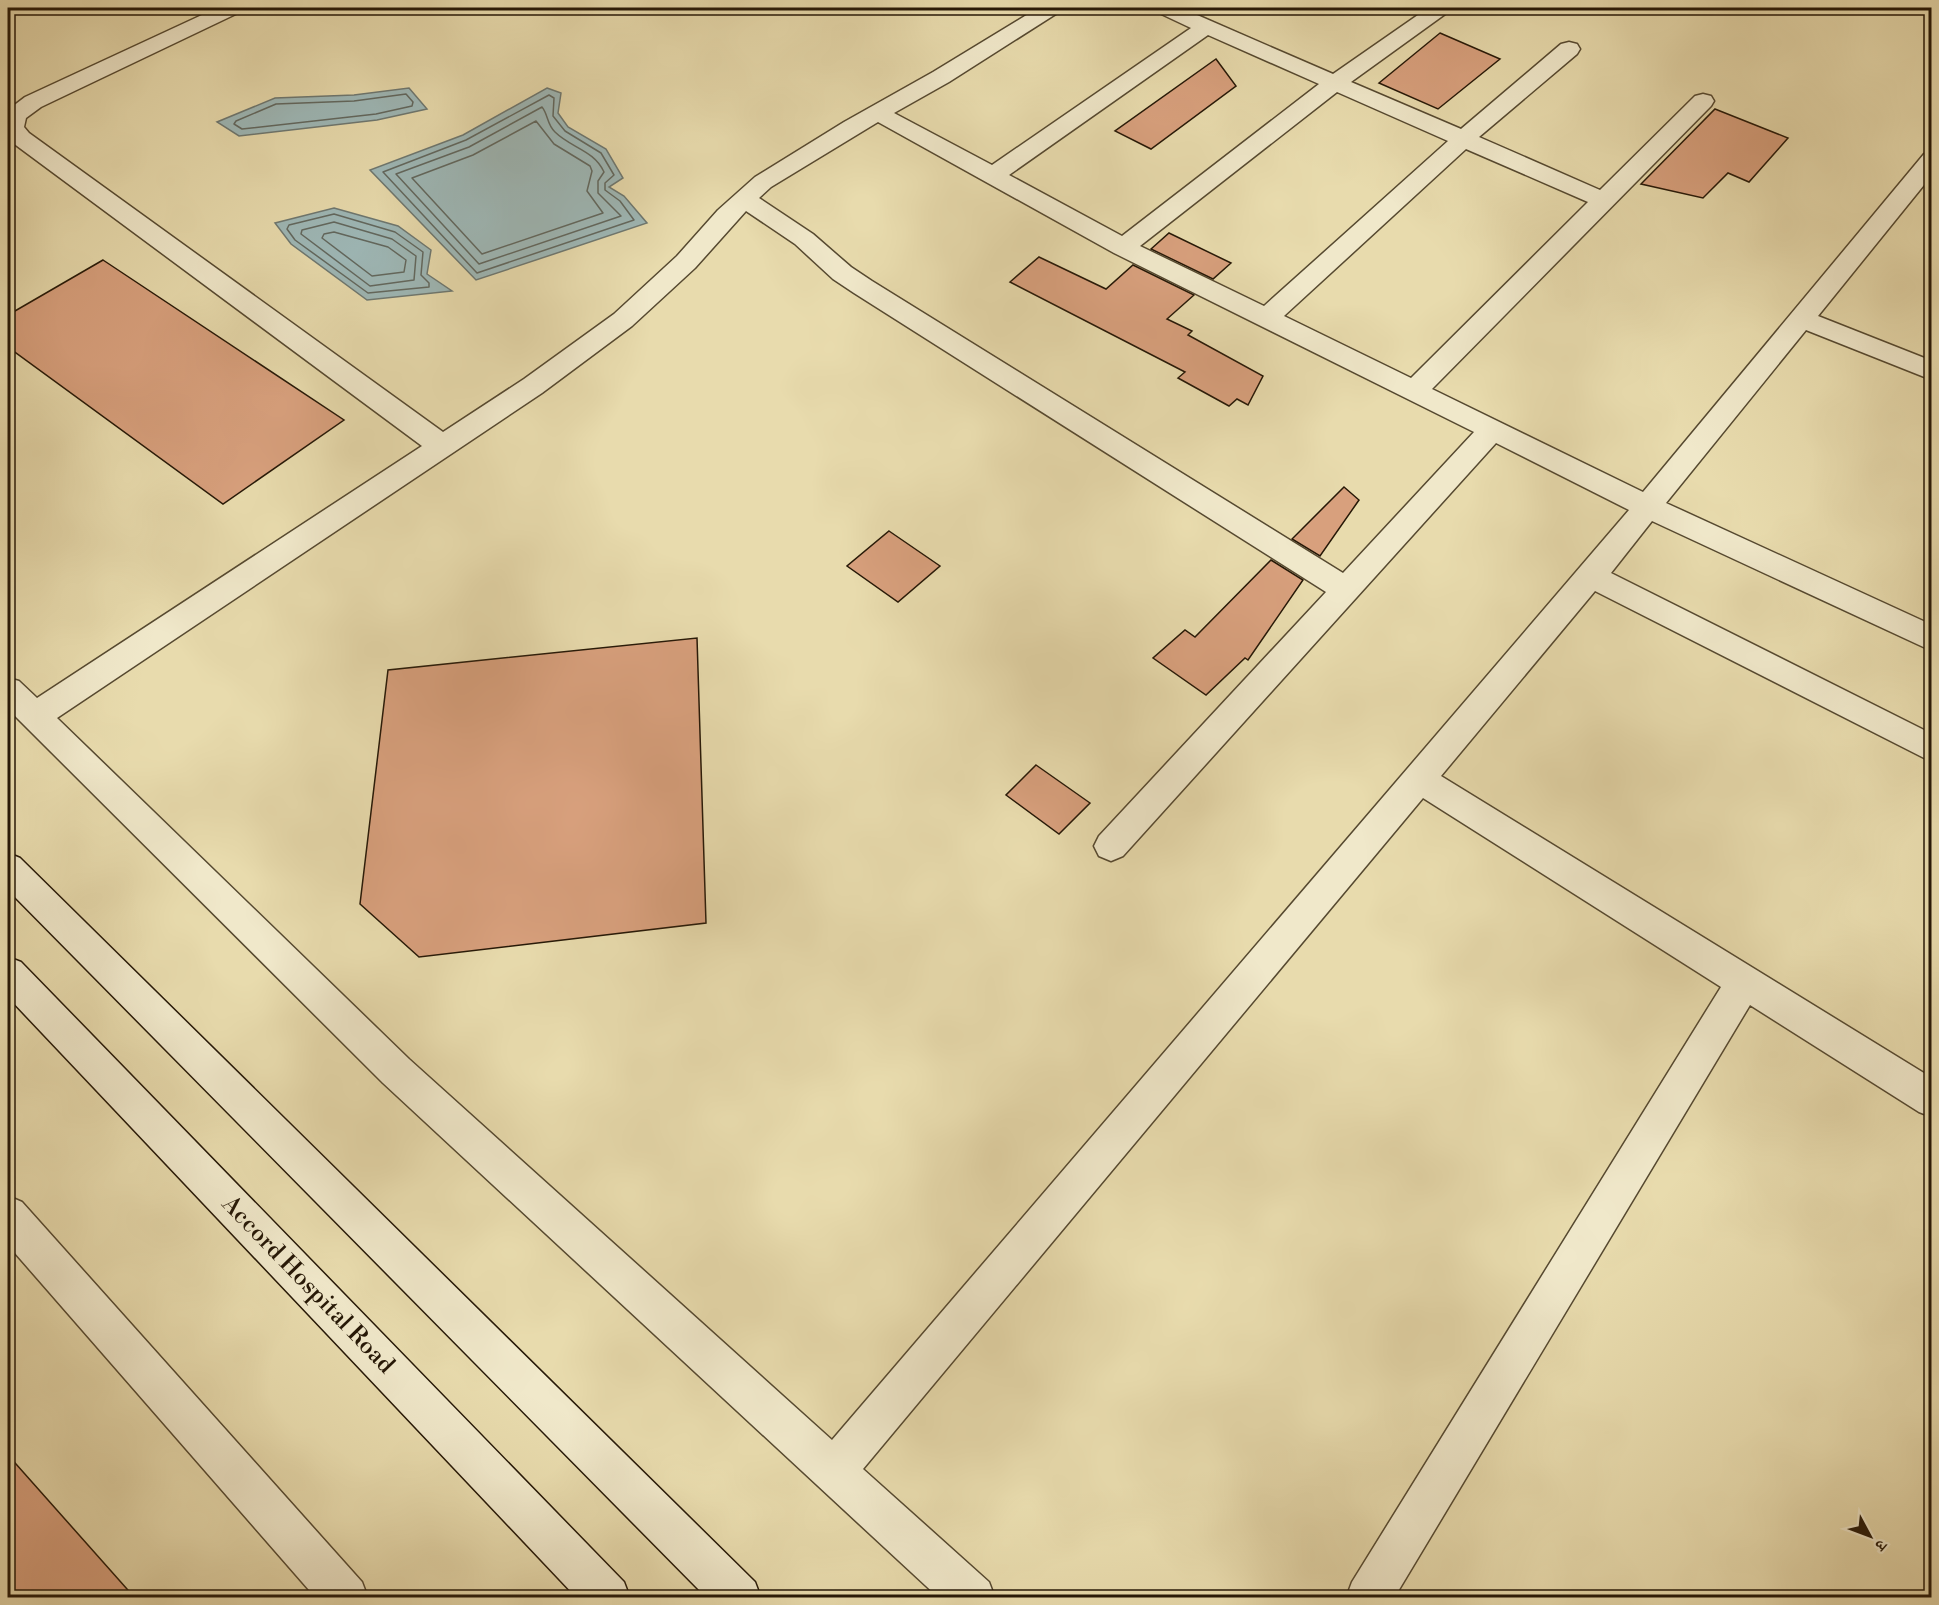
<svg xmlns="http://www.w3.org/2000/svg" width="1939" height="1605" viewBox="0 0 1939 1605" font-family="'Libre Bodoni','Noto Serif Devanagari',serif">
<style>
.water{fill:#9eb8b7;stroke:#6e7871;stroke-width:1.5}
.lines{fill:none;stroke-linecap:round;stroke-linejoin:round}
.shore{stroke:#62685f;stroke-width:1.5}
.building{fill:#d8a07d;stroke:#261807;stroke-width:1.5}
.street-casing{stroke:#564930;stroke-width:3}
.secondary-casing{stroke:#261807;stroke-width:3}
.street{fill:#f0e8ca;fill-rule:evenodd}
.secondary{fill:#f0e8ca;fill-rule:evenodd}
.labels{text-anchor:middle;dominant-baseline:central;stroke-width:4.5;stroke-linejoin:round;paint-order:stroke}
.near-street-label{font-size:24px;fill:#261807;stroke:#f0e8ca}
</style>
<rect width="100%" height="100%" fill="#e8dbad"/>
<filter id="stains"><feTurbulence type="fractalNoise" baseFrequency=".00333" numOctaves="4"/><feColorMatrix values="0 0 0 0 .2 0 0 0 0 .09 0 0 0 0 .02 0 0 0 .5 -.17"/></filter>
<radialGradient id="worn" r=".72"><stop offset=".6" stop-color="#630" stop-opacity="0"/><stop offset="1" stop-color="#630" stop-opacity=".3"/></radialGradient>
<path class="water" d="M409 88 427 109 377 120 239 136 217 122 275 98 354 95Z
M547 88 561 93 558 113 568 127 606 149 623 178 609 187 624 196 647 223 476 280 370 170 463 135Z
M334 208 398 226 431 250 427 274 452 291 367 300 291 244 275 223Z"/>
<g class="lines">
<path class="shore" d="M406 94 413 102 412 106 376 114 242 129 234 124 236 121 276 104 354 101Z
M549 95 554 98 553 116 565 131 601 153 614 175 605 183V190L620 201 634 220 477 273 383 172 466 140Z
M542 107C548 114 547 125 555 132 571 148 594 150 604 172L598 181V193L621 216 479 264 396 174 469 147Z
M536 121 554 144 590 166 592 171 587 191 603 213 482 254 412 178 473 155Z
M334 214 395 232 423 252 421 275 429 283V287L368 293 295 240 287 229 289 225Z
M334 222 392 239 416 256 414 280 370 286 301 234 302 230Z
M334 232 388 247 406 260 404 272 372 276 322 238 324 234Z"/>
</g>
<path class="building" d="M1440 33 1500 59 1438 109 1379 83Z
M1216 59 1236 86 1151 149 1115 131Z
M1715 109 1788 138 1749 182 1728 173 1703 198 1641 184Z
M1169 233 1231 263 1213 279 1151 249Z
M1039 257 1106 289 1133 265 1194 295 1167 319 1192 331 1188 335 1263 376 1248 405 1237 399 1229 406 1178 378 1185 372 1010 282Z
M103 260 344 420 223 504 8 347V315Z
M1344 487 1359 500 1320 556 1292 539Z
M889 531 940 566 898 602 847 566Z
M1271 560 1303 580 1248 660 1245 658 1206 695 1153 658 1185 630 1195 637Z
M697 638 706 923 419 957 360 904 388 670Z
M1036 765 1090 803 1059 834 1006 795Z
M8 1455 135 1598H8Z"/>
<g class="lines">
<g class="street-casing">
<path id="street" d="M217 8H244L240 12 41 107 26 118 24 127 29 133 443 432 524 379 614 314 677 256 718 210 755 177 844 122 933 72 1038 8H1063L1059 12 949 82 894 113 992 165 1191 28 1157 12 1154 8H1181L1333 74 1428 8H1451L1448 12 1351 82 1461 129 1561 44 1569 42 1577 44 1580 49 1577 54 1479 137 1600 190 1695 96 1703 94 1711 96 1714 101 1711 106 1432 389 1643 492 1924 154 1932 152V175L1818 316 1932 361V380L1806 330 1666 503 1932 625V651L1652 521 1611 573 1932 734V762L1595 591 1441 776 1932 1078V1117L1919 1112 1750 1005 1394 1598H1346L1352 1582 1721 987 1423 798 863 1469 989 1582 995 1598H939L383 1083 8 709V678L19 681 37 698 422 446 13 143 8 135V110L25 97ZM1208 35 1319 84 1122 236 1009 175ZM1337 92 1448 141 1264 306 1140 246ZM878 122 1114 253 1474 432 1343 573 872 281 851 267 813 234 759 198 771 187ZM1466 149 1588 202 1411 378 1284 316ZM746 211 795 244 833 279 854 293 1326 592 1099 836 1094 846 1099 856 1111 861 1123 856 1496 443 1629 510 832 1440 409 1059 57 718 542 393 632 326 695 268Z
M8 1196 22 1202 362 1582 368 1598H316L8 1245Z"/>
</g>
<g class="secondary-casing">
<path id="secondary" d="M8 853 20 858 755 1582 761 1598H707L8 890Z
M8 957 21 962 624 1582 630 1598H577L8 997Z"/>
</g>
<use href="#street" class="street"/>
<use href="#secondary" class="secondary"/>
</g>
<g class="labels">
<g class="near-street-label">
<text transform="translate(308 1285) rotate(46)">Accord Hospital Road</text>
</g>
</g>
<rect width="1939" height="1605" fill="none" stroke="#e8dbad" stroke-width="30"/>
<rect x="9" y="9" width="1921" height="1587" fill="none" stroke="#261807" stroke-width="3"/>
<rect x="15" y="15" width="1909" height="1575" fill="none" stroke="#261807" stroke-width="1.5"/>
<g transform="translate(1870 1536) rotate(131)" stroke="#f0e8ca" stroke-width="4.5" paint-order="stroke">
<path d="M0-4.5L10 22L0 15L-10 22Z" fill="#261807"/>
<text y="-9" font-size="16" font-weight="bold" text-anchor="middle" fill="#261807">उ</text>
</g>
<rect width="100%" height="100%" filter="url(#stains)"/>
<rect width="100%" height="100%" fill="url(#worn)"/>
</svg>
